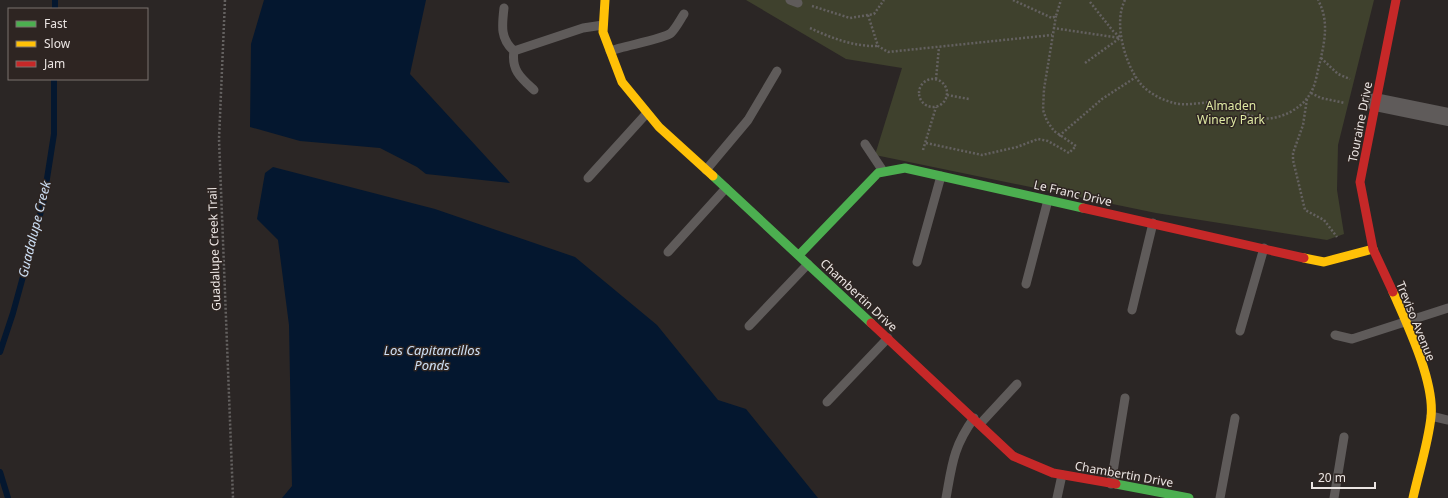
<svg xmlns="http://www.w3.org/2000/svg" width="1448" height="498" viewBox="0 0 1448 498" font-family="'Noto Sans',sans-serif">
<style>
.green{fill:#3f412d}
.water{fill:#04172f}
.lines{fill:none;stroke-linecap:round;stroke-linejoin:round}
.stream{stroke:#04172f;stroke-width:6}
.path{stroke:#646160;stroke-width:2.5;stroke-dasharray:2 2;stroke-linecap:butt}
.lane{stroke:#5f5b5a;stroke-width:9}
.street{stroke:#5f5b5a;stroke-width:18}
.fast{stroke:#4caf50;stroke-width:9}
.slow{stroke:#ffc107;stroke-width:9}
.jam{stroke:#c62828;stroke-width:9}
.labels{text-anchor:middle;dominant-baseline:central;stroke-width:3;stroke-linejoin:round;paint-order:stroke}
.park-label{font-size:12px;fill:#dfe9a3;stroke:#2e2522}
.street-label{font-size:12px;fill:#ebe5e3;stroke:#2e2522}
.water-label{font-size:13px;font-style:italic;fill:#cde0f6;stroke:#2e2522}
</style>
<rect width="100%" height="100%" fill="#2b2625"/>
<path class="green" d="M746 0H1374L1338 145 1337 190 1344 234 1327 240 1156 213 875 155 902 68 846 59Z"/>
<path class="water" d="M264 0H426L410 74 510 183 426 174 417 167 380 148 300 141 250 127 251 44Z
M273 167 435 209 575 257 657 325 718 400 746 409 818 498H282L292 486 289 325 278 240 257 219 265 173Z"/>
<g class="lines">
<path class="stream" d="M55 9V0
M0 352 13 313 43 204 54 134V79
M0 472 8 498"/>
<path class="path" d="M225 0 219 139 233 498
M1013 0 1052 18 1056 16 1061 0
M1125 0C1113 23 1125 64 1140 83 1148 93 1162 100 1174 103 1190 107 1206 100 1222 103 1234 105 1243 114 1255 117 1274 123 1300 111 1310 94 1316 85 1317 72 1320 62 1325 40 1329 20 1318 0
M1090 2 1113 31 1120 37
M812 6 850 18 874 14 884 0
M868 15 878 46 888 52 1052 35
M810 28C831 38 855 47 878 46
M1053 28 1120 38
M1321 58 1338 74 1350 79
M1085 63 1120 38
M936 79 939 47
M919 93a14 14 0 1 1 28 0a14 14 0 1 1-28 0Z
M1311 93 1321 98 1345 103
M947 95 969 99
M1307 99 1303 125 1293 153V160L1305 210 1324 220 1337 237
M1059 136 1102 99 1136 77
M926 143 982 155 1017 147 1038 139 1048 141 1069 153 1076 146 1054 131 1047 121 1043 110 1044 89 1056 16
M923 150 936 107"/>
<path class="lane" d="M790 0 798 3
M504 8C502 25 500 39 514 51
M610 51C623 46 664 39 671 33 676 28 680 20 684 14
M534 90C521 78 511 70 514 51L583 28 603 25
M865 144 883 171
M706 170 748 120 777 71
M588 178 647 113
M668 252 726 188
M917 262 941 176
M1026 284 1048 200
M1132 310 1153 223
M749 326 808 264
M1240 331 1264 248
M1335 335 1352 339 1448 308
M827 402 888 338
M1431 416 1448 420
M980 424 1017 384
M1111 484 1125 398
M946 498C952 465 953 447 974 418
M1057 498 1062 475
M1220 498 1235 418
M1334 498 1344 437"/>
<path class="street" d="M1375 102 1448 117"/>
<path class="fast" d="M713 176 871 323
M799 255 878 173 905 168 1083 208
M1116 484 1189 498"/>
<path class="slow" d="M605 0 603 32 622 82 659 127 713 176
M1304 258 1324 262 1373 249
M1393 292C1407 324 1435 382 1431 417 1428 444 1419 471 1413 498"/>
<path class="jam" d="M1083 208 1304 258
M1393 292 1373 249 1360 182 1396 0
M871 323 1013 456 1053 473 1116 484"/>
</g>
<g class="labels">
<g class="park-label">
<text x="1231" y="105">Almaden<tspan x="1231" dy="14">Winery Park</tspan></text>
</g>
<g class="street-label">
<text transform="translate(1360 122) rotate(-79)">Touraine Drive</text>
<text transform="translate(1073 193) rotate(13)">Le Franc Drive</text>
<text transform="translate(214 249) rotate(-92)">Guadalupe Creek Trail</text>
<text transform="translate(859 295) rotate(43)">Chambertin Drive</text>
<text transform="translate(1416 321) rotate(68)">Treviso Avenue</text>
<text transform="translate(1124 474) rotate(10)">Chambertin Drive</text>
</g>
<g class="water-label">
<text transform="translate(34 229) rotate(-76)">Guadalupe Creek</text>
<text x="432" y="350">Los Capitancillos<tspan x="432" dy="15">Ponds</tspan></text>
</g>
</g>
<rect x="8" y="8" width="140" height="72" fill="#2e2522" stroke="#7a726f"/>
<rect x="16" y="21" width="20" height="6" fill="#4caf50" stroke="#7a726f"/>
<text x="44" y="28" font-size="12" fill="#ebe5e3">Fast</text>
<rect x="16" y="41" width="20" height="6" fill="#ffc107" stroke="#7a726f"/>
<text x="44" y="48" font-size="12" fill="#ebe5e3">Slow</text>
<rect x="16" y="61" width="20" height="6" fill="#c62828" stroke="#7a726f"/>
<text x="44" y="68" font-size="12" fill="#ebe5e3">Jam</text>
<path d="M1312 482v6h63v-6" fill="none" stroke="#ebe5e3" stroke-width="2"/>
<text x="1318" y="482" font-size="12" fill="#ebe5e3" stroke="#2e2522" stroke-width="3" paint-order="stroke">20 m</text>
</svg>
